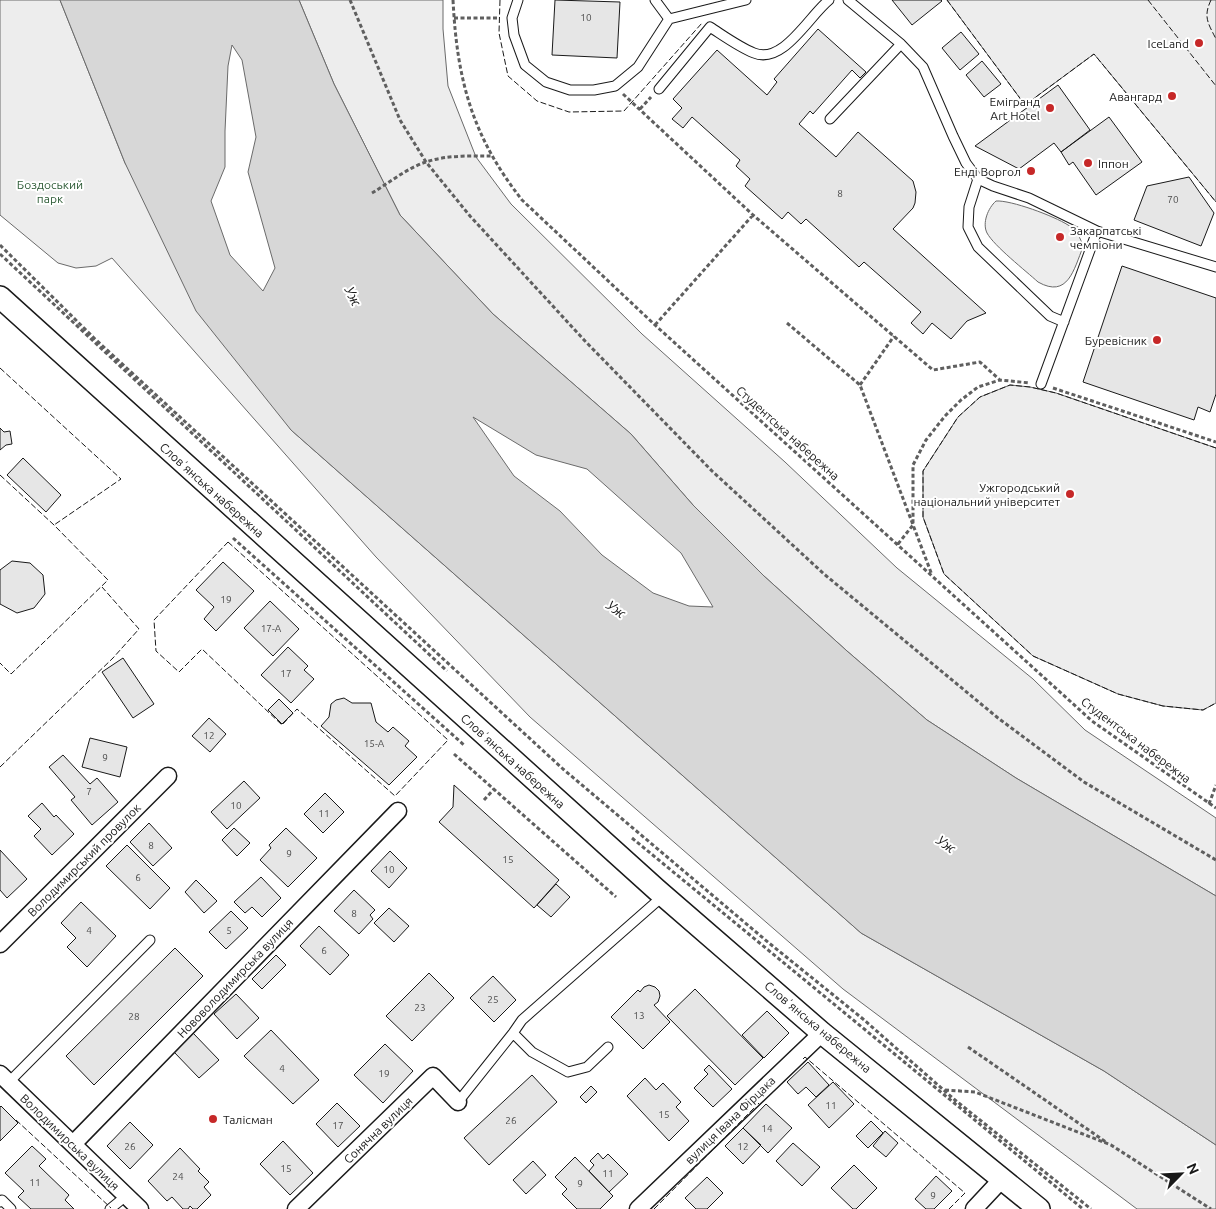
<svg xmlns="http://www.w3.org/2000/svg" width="1216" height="1209" viewBox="0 0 1216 1209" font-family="Ubuntu,sans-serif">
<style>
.green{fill:#ededed;stroke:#6a6a6a}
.water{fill:#d7d7d7;stroke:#6a6a6a;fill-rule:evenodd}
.building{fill:#e6e6e6;stroke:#1a1a1a}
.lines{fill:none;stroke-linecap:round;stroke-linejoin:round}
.service-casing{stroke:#1a1a1a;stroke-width:11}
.minor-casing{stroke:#1a1a1a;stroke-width:19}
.tertiary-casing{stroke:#1a1a1a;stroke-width:24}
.path{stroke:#5f5f5f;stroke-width:3;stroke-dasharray:4 2.5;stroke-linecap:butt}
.service{stroke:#fff;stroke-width:9}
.minor{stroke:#fff;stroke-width:16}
.tertiary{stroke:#fff;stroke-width:21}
.fence{stroke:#1a1a1a;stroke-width:1;stroke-dasharray:6 2.5;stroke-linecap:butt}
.poi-dot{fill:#c62828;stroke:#fff;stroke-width:2}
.labels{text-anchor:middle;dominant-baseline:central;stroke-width:4;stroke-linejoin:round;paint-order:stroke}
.number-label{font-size:10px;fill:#4d4d4d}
.poi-label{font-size:12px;fill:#1a1a1a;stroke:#fff;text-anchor:end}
.park-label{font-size:12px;fill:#2b5a34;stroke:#fff}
.street-label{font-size:12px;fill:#1a1a1a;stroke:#fff}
.water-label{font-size:14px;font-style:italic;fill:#1a1a1a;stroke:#fff}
</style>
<rect width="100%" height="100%" fill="#fff"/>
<path class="green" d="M0 0H60L125 163 291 430 861 933 1104 1071 1216 1145V1209H1137L843 989 530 717 376 557 112 258 96 266 76 268 58 263 0 215Z
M299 0H443V29L448 86 476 157 511 204 642 334 785 462 897 568 1033 679 1085 730 1216 818V896L1016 778 927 720 847 651 764 576 693 505 631 434 493 314 400 215 334 84Z
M947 0H1216V202L1094 54 1025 105Z
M996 201C1011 200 1054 216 1068 225 1076 230 1081 238 1083 247 1074 269 1068 299 1038 282 1026 271 994 246 987 233 982 223 988 208 996 201Z
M1010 385 1030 387 1056 393 1216 448V703L1203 710 1163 706 1118 694 1033 656 944 574 923 517V471L958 417 980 397Z"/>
<path class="water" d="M60 0H299L334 84 400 215 493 314 631 434 693 505 764 576 847 651 927 720 1016 778 1216 896V1145L1104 1071 861 933 291 430 196 311 125 163ZM232 45 242 60 256 137 248 172 275 268 263 291 230 255 211 201 225 167V131L228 66ZM473 417 536 455 587 469 681 553 713 607 689 606 653 593 602 555 560 511 514 476Z"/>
<path class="building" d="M555 0 620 2 617 58 552 55Z
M892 0H941L942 1 912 25Z
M818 29 866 72 860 78 852 70 813 114 810 111 799 124 836 157 858 132 913 181 916 192 915 203 913 208 893 229 986 313 967 321 951 339 932 323 923 334 911 323 921 312 864 262 859 267 806 219 801 224 788 212 782 219 745 186 750 179 736 166 740 160 692 117 683 128 672 119 682 108 673 99 717 50 767 95 777 82 774 79Z
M961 32 979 54 960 70 942 48Z
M982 61 1001 84 984 97 966 75Z
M1058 85 1090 130 1061 152 1054 143 1019 169 975 146Z
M1109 117 1142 162 1096 195 1073 162 1069 165 1061 152Z
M1189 177 1214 213 1201 246 1134 220 1147 186Z
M1122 266 1216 298V394L1210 412 1198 407 1194 420 1083 382Z
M0 428 4 432 10 431 12 444 6 445 0 450Z
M23 458 61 495 46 512 7 475Z
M12 561 30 563 43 575 45 594 34 608 17 613 0 604V570Z
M223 562 254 591 216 631 204 619 214 607 196 590Z
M270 601 299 629 273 656 244 628Z
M288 647 308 666 304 670 314 679 291 703 261 675Z
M123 658 154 704 133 718 102 672Z
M344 698 352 703H371L376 722 388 732 393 727 409 741 405 746 417 757 389 785 321 726 329 717 331 704 336 700Z
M279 699 293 713 282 724 268 710Z
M209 718 226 734 210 752 192 736Z
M90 738 127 747 120 777 82 767Z
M63 755 90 784 97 778 118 802 92 825 71 800 75 797 49 767Z
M244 781 260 798 227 829 211 812Z
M454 785 559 880 534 908 439 822 453 807Z
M325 793 344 812 323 833 304 814Z
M42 803 54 817 56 815 74 834 52 855 34 836 41 829 28 816Z
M149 823 172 848 153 866 130 842Z
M234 828 250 843 237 856 222 840Z
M286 828 317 858 288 887 260 860 271 848 269 845Z
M127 845 170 888 150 909 106 866Z
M0 850 27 879 7 898 0 890Z
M390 851 407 868 389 888 371 871Z
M261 877 281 898 262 917 252 907 245 913 234 902Z
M196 880 217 901 204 913 185 892Z
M556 884 570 897 551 917 537 905Z
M354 890 375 910 370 915 373 919 359 934 334 911Z
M81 902 116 936 87 967 67 947 76 938 61 923Z
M389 908 409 926 394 942 374 923Z
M231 911 248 928 226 949 209 932Z
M319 926 349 955 330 975 300 946Z
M175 948 203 976 94 1085 66 1056Z
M276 955 286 965 262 989 252 979Z
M429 973 454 998 412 1041 386 1016Z
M493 976 516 1000 494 1022 470 998Z
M649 985 655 987 659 991 660 996 658 1002 654 1005 670 1022 643 1049 611 1017 638 990 640 992 644 987Z
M695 989 763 1058 735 1085 667 1016Z
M236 994 259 1018 237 1039 214 1014Z
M767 1011 789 1033 764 1058 742 1035Z
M271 1030 319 1080 293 1104 244 1056Z
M193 1033 219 1060 199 1078 174 1052Z
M385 1044 413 1071 383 1103 354 1075Z
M808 1062 829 1085 816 1097 806 1087 798 1094 787 1082Z
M709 1065 732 1089 713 1107 694 1088 708 1074 704 1070Z
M532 1075 557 1102 489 1165 464 1138Z
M645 1078 656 1090 663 1083 681 1102 676 1107 689 1121 669 1141 627 1096Z
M833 1082 854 1104 829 1128 808 1105Z
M591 1086 597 1092 586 1103 580 1097Z
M337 1103 360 1126 338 1147 316 1124Z
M766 1104 792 1128 768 1153 743 1128Z
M1 1106 18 1123 0 1141V1107Z
M871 1121 883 1133 868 1148 856 1136Z
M130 1122 153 1145 130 1169 107 1146Z
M743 1128 761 1145 743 1164 725 1146Z
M885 1131 898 1143 886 1157 873 1146Z
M283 1141 313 1173 290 1195 260 1164Z
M793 1143 820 1167 802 1186 776 1161Z
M32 1146 46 1159 39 1166 69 1195 65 1200 74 1209H31L18 1197 24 1191 5 1173Z
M180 1148 200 1169 198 1171 209 1182 204 1187 211 1195 197 1209H193L190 1206 188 1209H183L172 1197 167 1201 148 1181Z
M598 1153 603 1159 608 1154 628 1174 609 1192 589 1171 594 1165 590 1161Z
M575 1157 613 1196 600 1209H577L562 1194 567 1189 555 1177Z
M533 1161 546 1175 526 1194 513 1180Z
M854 1165 877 1188 856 1209H853L831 1188Z
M936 1176 952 1191 934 1209H926L915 1199Z
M707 1177 723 1193 707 1209H696L685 1198Z"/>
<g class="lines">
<g class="service-casing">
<path id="service" d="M518 0 512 18 514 35 525 65 546 82 570 90H594L615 86 638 67 669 19
M655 0 669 19 746 0
M848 0 901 44 923 67 953 136 966 163 978 179 993 186 1029 198 1097 231 1216 267
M659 89 710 27C724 36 739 47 754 53 783 65 809 16 829 0
M830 119 901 44
M978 179 969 207 968 227 978 247 1050 316 1064 322
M1041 384 1097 231
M513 1033 532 1052 568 1072 587 1067 608 1047
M8 1083 150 940
M458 1102 513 1033 522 1020 663 896
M0 1202 2 1200 11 1209
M110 1209 126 1196"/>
</g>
<g class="minor-casing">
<path id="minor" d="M0 944 168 776
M0 1074 140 1209
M73 1144 398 811
M296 1209 433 1076 458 1102
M638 1209 822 1033
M974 1209 1002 1179"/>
</g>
<g class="tertiary-casing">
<path id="tertiary" d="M0 297 657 890 822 1033 1039 1209"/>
</g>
<path class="path" d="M350 0 400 120 426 162 470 216 585 341 712 471 824 574 998 718 1084 782 1216 860
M453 0C457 80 472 136 522 200L655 325 1092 721 1216 808
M454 18H499
M623 94 753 215 933 370 980 362 1000 380
M640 109 651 97
M372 193C389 183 407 168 426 162 446 155 470 156 491 156
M0 245 94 338 563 769 769 943 863 1019 955 1100 1091 1209
M0 254 447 671
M787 323 860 385 932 575
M655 325 753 215
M860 385 894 336
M1053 388 1216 442
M233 538 464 745
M898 544 913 525V465L926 440 945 416 961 400 978 387 1000 380 1030 383
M454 754 616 897
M484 800 494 789
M1209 804 1216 785
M632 838 1083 1209
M968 1047 1106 1142
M945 1090 975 1092 1111 1145 1211 1209"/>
<use href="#service" class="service"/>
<use href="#minor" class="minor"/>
<use href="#tertiary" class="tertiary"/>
<path class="fence" d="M500 0 499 33 508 76 537 101 569 112 624 111 702 23
M947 0 1025 105 1094 54 1216 202
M1148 0 1216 86
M1211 0C1203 17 1208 23 1216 39
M0 368 121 479 54 525
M1216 448 1056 393 1030 387 1010 385 980 397 958 417 923 471V517L944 574 1033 656 1118 694 1163 706 1203 710 1216 703
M0 475 54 525 108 580 11 674 0 663
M228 542 448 740 395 796 297 709 282 725 202 649 179 672 156 651 154 620Z
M0 767 113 658 139 629 102 587
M803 1059 805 1057 965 1193 949 1209
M16 1120 111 1208
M654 1209 759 1103"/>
</g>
<g class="poi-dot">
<circle cx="1199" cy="43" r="5"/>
<circle cx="1172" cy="96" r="5"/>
<circle cx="1050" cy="108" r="5"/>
<circle cx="1088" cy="163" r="5"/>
<circle cx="1031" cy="171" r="5"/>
<circle cx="1060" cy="237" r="5"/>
<circle cx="1157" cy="340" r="5"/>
<circle cx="1070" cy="494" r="5"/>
<circle cx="213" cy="1119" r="5"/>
</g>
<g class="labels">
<g class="number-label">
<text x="586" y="17">10</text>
<text x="840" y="193">8</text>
<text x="1173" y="199">70</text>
<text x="226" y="599">19</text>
<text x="271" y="628">17-А</text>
<text x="286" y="673">17</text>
<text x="209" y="735">12</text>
<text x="374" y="743">15-А</text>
<text x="105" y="757">9</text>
<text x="89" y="791">7</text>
<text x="236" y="805">10</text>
<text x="324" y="813">11</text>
<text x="151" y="845">8</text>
<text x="289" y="853">9</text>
<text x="508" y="859">15</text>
<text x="389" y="869">10</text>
<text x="138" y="877">6</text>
<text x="354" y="913">8</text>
<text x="89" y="930">4</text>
<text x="229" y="930">5</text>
<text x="324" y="950">6</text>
<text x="493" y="999">25</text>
<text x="420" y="1007">23</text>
<text x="639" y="1015">13</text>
<text x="134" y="1016">28</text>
<text x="282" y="1068">4</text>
<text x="384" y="1073">19</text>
<text x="831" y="1105">11</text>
<text x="664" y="1114">15</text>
<text x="511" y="1120">26</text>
<text x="338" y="1125">17</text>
<text x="767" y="1128">14</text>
<text x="130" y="1146">26</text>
<text x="743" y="1146">12</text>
<text x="286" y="1168">15</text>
<text x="608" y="1173">11</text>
<text x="178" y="1176">24</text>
<text x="35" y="1182">11</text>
<text x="580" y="1183">9</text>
<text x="933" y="1195">9</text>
</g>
<g class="poi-label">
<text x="1189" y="43">IceLand</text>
<text x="1162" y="96">Авангард</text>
<text x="1040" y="101">Емігранд<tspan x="1040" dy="14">Art Hotel</tspan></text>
<text x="1098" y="163" text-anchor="start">Іппон</text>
<text x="1021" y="171">Енді Воргол</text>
<text x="1070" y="230" text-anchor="start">Закарпатські<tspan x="1070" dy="14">чемпіони</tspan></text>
<text x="1147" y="340">Буревісник</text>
<text x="1060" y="487">Ужгородський<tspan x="1060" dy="14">національний університет</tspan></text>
<text x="223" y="1119" text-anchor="start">Талісман</text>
</g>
<g class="park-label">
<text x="50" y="184">Боздоський<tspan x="50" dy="14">парк</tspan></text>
</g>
<g class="street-label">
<text transform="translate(788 433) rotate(42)">Студентська набережна</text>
<text transform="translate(212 490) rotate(42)">Словʼянська набережна</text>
<text transform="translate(1136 740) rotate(37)">Студентська набережна</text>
<text transform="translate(513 761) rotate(42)">Словʼянська набережна</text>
<text transform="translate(84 860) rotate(-45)">Володимирський провулок</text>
<text transform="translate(235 978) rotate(-46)">Нововолодимирська вулиця</text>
<text transform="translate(818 1027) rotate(40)">Словʼянська набережна</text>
<text transform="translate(730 1120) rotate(-44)">вулиця Івана Фірцака</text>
<text transform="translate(378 1130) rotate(-44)">Сонячна вулиця</text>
<text transform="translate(70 1142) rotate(44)">Володимирська вулиця</text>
</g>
<g class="water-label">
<text transform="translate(353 296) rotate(63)">Уж</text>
<text transform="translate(616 609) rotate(35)">Уж</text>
<text transform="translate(946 844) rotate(35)">Уж</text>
</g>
</g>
<g transform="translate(1181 1174) rotate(66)" stroke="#ffffff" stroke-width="4" paint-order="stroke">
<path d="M0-4L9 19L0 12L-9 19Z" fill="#1a1a1a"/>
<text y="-8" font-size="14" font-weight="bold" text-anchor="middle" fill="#1a1a1a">N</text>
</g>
</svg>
